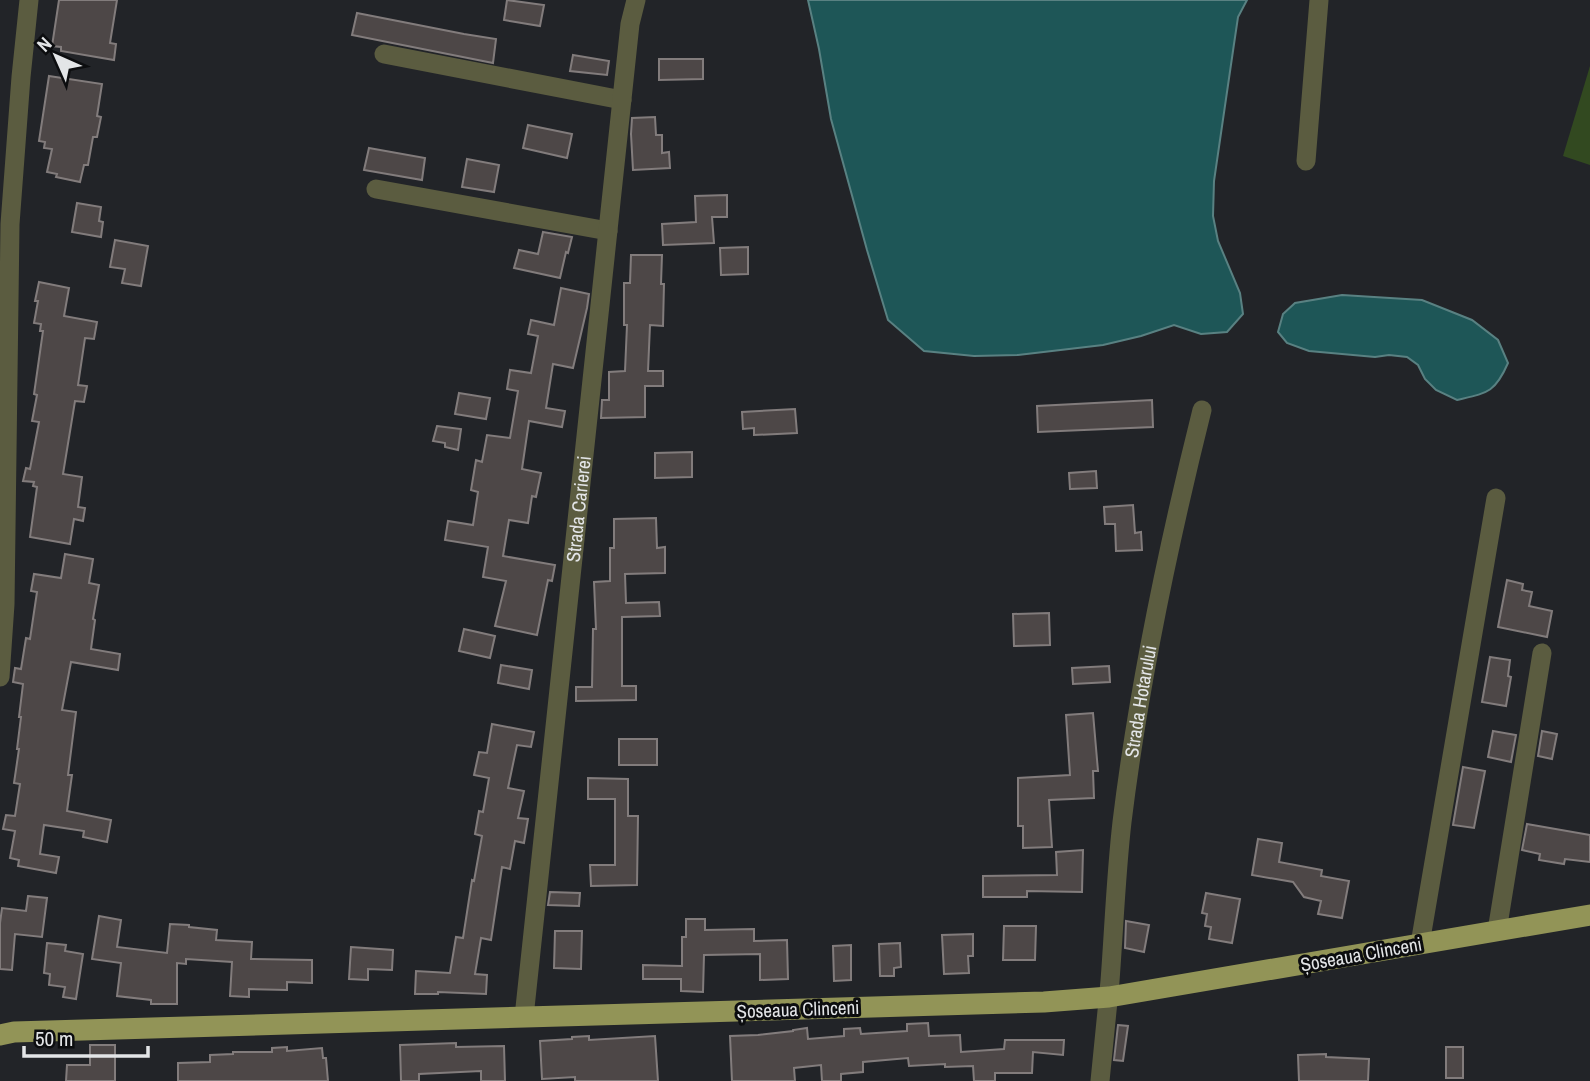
<svg xmlns="http://www.w3.org/2000/svg" width="1590" height="1081" viewBox="0 0 1590 1081" font-family="'Archivo Narrow',sans-serif">
<style>
.green{fill:#324920}
.water{fill:#1e5657;stroke:#598182;stroke-width:2}
.building{fill:#4d4747;stroke:#827c7c;stroke-width:2}
.lines{fill:none;stroke-linecap:round;stroke-linejoin:round}
.minor{stroke:#5b5c40;stroke-width:19}
.major{stroke:#929457;stroke-width:21}
.labels{text-anchor:middle;dominant-baseline:central;stroke-width:6;stroke-linejoin:round;paint-order:stroke}
.street-label{font-size:19px;fill:#e3e5e7;stroke:#0c0d0f}
</style>
<rect width="100%" height="100%" fill="#222428"/>
<path class="green" d="M1590 66V165L1563 156Z"/>
<path class="water" d="M808 0H1247L1238 17 1234 44 1214 181 1213 216 1218 241 1240 293 1243 314 1227 332 1201 334 1174 325 1141 336 1103 345 1018 355 974 356 924 351 888 320 867 250 831 119 819 49Z
M1342 295 1422 300 1472 320 1498 340 1508 363C1495 393 1487 393 1457 400L1436 390 1425 379 1418 365 1407 357 1389 355 1375 357 1309 351 1287 343 1278 332 1283 314 1295 303Z"/>
<path class="building" d="M59 0H117L110 43 116 44 114 60 61 51V47L52 46Z
M507 0 544 5 540 26 504 20Z
M357 13 464 34 496 39 493 63 352 35Z
M573 55 609 61 607 75 570 71Z
M659 59H703V79L659 80Z
M49 76 102 84 97 116 101 117 97 137H93L88 165H84L80 182 56 177 57 174 47 172 52 149 44 148 45 142 39 141Z
M655 117 656 135H662V153L669 152 670 168 633 170 631 134 632 118Z
M528 125 572 134 567 158 523 148Z
M369 148 425 158 422 180 364 170Z
M467 159 499 165 494 192 462 187Z
M727 195V217H712L714 243 663 245 662 224 696 222 695 196Z
M77 203 101 207 99 221 103 222 101 237 72 232Z
M543 232 572 237 568 253 566 252 560 278 514 268 519 250 538 254Z
M115 240 148 246 141 286 122 283 125 269 110 267Z
M748 247V274L721 275 720 248Z
M631 255H662L661 284H664L663 326 650 325 648 371H663V386H645V417L601 418 602 400H609V372L625 371 627 325H624V283H630Z
M39 282 69 288 64 316 97 322 94 339 85 338 78 385 87 386 84 402 75 401 63 474 82 477 78 507 85 508 83 521 74 519 70 544 30 537 37 487 33 486 34 482 23 481 26 468 30 469 39 422 32 421 37 395 34 394 43 331H40L41 324 34 323 38 301H35Z
M561 288 589 294 587 308 573 368 553 364 546 408 565 411 562 427 529 421 522 469 541 473 536 497 532 496 528 523 509 520 503 556 555 565 552 581 548 580 537 635 495 626 506 581 483 577 488 547 445 540 448 521 473 525 478 492 471 490 476 460 482 462 487 435 510 438 518 391 507 389 510 370 531 373 538 336 528 334 531 320 554 325Z
M459 393 490 398 486 419 455 414Z
M1152 400 1153 427 1038 432 1037 406Z
M795 409 797 433 754 435V428L743 429 742 412Z
M437 426 461 429 458 450 445 447V443L433 441Z
M692 452V477L655 478V453Z
M1096 471 1097 488 1070 489 1069 473Z
M1133 505 1135 533 1141 532 1142 550 1116 551 1115 524H1105L1104 507Z
M656 518 657 548 665 547V573L625 574 626 603 659 602 660 616 622 617V686H636V700L576 701V687H592L593 629H596L594 582 610 581V548H614V519Z
M65 554 93 559 89 583 99 585 93 619 95 620 91 649 120 654 118 670 71 662 62 710 76 712 68 775H72L67 811 111 820 107 842 83 837 84 831 44 825 40 854 59 857 56 873 18 866 19 860 10 858 15 831 3 829 6 815 15 816 20 784 14 783 19 749H17L21 717H19L23 684 13 682 15 668 21 669 26 638 30 639 37 592 31 591 34 574 61 578Z
M1507 580 1523 584 1522 590 1532 592 1529 606 1552 611 1547 637 1498 627Z
M1049 613 1050 645 1014 646 1013 614Z
M464 629 495 636 490 658 459 651Z
M1490 657 1510 660 1508 676 1511 677 1506 706 1482 702Z
M501 665 532 670 529 689 498 683Z
M1109 666 1110 682 1073 684 1072 668Z
M1093 713 1098 771H1093L1094 798 1049 800 1052 847 1023 848V826H1018V778L1070 775 1066 715Z
M492 724 534 732 531 747 517 745 508 788 524 791 518 818 528 819 524 843 515 841 510 869 502 867 491 940 481 938 475 974 487 975 486 994 438 992V994H415L416 971 450 973 456 937 463 938 472 880 474 881 482 836 475 834 479 811 483 812 489 778 474 775 479 752 487 753Z
M1493 731 1516 735 1511 762 1488 757Z
M1542 731 1557 734 1552 759 1538 756Z
M619 739H657V765H619Z
M1463 767 1485 771 1474 828 1453 825Z
M588 778 628 779V816H638L637 885 591 886 590 865H615V799H588Z
M1527 824 1590 835V862L1565 859 1564 864 1539 860 1540 854 1522 850Z
M1258 839 1282 843 1279 862 1322 870 1321 876 1349 881 1342 918 1318 914 1321 901 1304 897 1293 882 1252 875Z
M1083 850 1082 892 1027 891V897H983V876L1057 875 1056 852Z
M550 892 580 893 579 906 548 905Z
M1206 893 1240 899 1232 943 1209 939 1211 927 1205 926 1207 914 1202 913Z
M28 896 47 898 42 937 15 934 12 970 0 969V923L2 908 26 911Z
M99 916 121 920 117 947 167 953 170 924 189 925V927L217 930 216 940 252 942 251 959 312 960V983L287 982V990L249 989V997L230 996 232 962 186 959V964L177 963V1004H151V1000L117 996 121 963 92 959Z
M686 919H705V930L754 929V941L787 940 788 979 760 980V954L704 955 703 992 681 991V979H643V965L682 966V937H686Z
M1126 921 1149 925 1144 952 1125 948Z
M1004 926H1036L1035 960H1003Z
M555 931H582L581 969 554 968Z
M973 934V956H968L969 973 944 974 942 935Z
M47 943 66 945 65 951 83 954 76 999 63 997 65 987 49 985 50 974 44 973Z
M900 943 901 967 894 968V976H880L879 944Z
M851 945V980L834 981 833 946Z
M351 947 393 950 392 970 368 969V980L349 979Z
M928 1023 929 1036 960 1035 961 1052 1004 1049 1005 1040H1064L1063 1055 1033 1052 1032 1073H995V1081H974L973 1066 945 1067V1064L909 1066 908 1058 863 1062V1072L841 1074V1081H822L821 1065 794 1068 795 1081H732L730 1036 758 1035 793 1031V1030L807 1028 808 1039 844 1036V1029L860 1028 861 1034 907 1031V1024Z
M1118 1025 1128 1026 1123 1061 1114 1060Z
M589 1036V1040L655 1036 658 1081H575V1077L542 1079 540 1041 572 1039V1037Z
M456 1043V1047L504 1046 505 1081H481V1071L419 1074V1081H401L400 1045Z
M90 1045H115V1081H66L67 1065H90Z
M287 1047V1051L322 1048 323 1058H326L328 1081H178V1063L210 1062V1055L233 1054V1052H272V1048Z
M1446 1047H1463V1078H1446Z
M1326 1054V1057L1369 1059 1368 1081H1299L1298 1055Z"/>
<g class="lines">
<g class="minor">
<path d="M384 54 622 100"/>
<path d="M1306 161 1319 0"/>
<path d="M376 189 608 231"/>
<path d="M0 677 5 604 10 224 21 77 29 0"/>
<path d="M1497 931 1542 653"/>
<path d="M1420 944 1496 498"/>
<path id="s1" d="M524 1017 630 24 636 0"/>
<path id="s2" d="M1100 1081C1103 1048 1107 1014 1110 981 1114 928 1116 874 1122 822 1139 683 1168 546 1202 410"/>
</g>
<path class="major" d="M0 1035 14 1032 1044 1002 1109 997 1590 915"/>
</g>
<g class="labels">
<g class="street-label">
<text stroke="none"><textPath href="#s1" startOffset="511">Strada Carierei</textPath></text>
<text stroke="none"><textPath href="#s2" startOffset="382">Strada Hotarului</textPath></text>
<text transform="translate(1361 954) rotate(-10)">Șoseaua Clinceni</text>
<text transform="translate(798 1009) rotate(-2)">Șoseaua Clinceni</text>
</g>
</g>
<g transform="translate(56 56) rotate(315)" stroke="#0c0d0f" stroke-width="5" paint-order="stroke">
<path d="M0-5L12 26L0 18L-12 26Z" fill="#e3e5e7"/>
<text y="-10" font-size="19" font-weight="bold" text-anchor="middle" fill="#e3e5e7">N</text>
</g>
<path d="M24 1046v10h124v-10" fill="none" stroke="#e3e5e7" stroke-width="3.5"/>
<text x="35" y="1046" font-size="21" fill="#e3e5e7" stroke="#0c0d0f" stroke-width="5" paint-order="stroke">50 m</text>
</svg>
